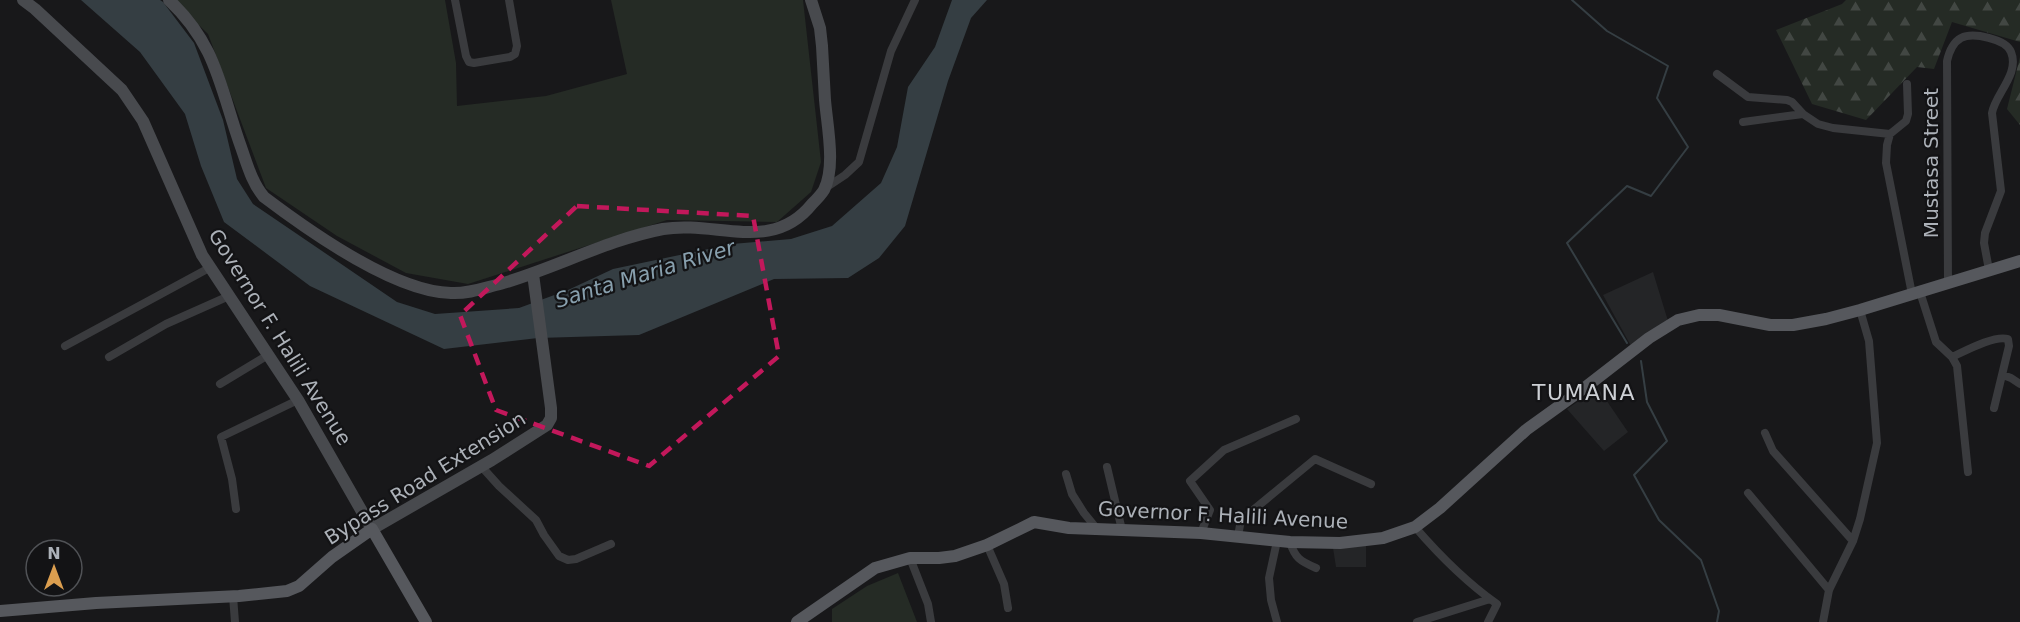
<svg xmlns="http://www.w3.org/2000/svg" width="2020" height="622" viewBox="0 0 2020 622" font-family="'DejaVu Sans',sans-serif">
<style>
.built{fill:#242527}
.grass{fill:#252b25}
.forest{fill:url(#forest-firs)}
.water{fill:#353e43}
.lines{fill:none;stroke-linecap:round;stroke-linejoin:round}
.stream{stroke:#353e43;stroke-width:2}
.street{stroke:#3a3b3e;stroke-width:8}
.secondary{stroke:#484a4e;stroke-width:12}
.primary{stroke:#56585d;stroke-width:12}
.marked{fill:none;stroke:#c2185b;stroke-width:4.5;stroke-dasharray:12 8;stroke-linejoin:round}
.labels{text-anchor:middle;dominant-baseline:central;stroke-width:4.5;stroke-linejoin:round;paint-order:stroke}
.street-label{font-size:20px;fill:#acb1b8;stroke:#131315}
.water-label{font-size:21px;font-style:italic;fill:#88a0ae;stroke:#131315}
.quarter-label{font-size:22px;letter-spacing:1.5px;fill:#cdd0d5;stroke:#131315}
</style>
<defs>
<pattern id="forest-firs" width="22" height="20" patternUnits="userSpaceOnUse" patternTransform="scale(1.5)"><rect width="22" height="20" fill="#252b25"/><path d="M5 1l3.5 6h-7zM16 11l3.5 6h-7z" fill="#424743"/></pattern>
</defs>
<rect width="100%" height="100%" fill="#18181a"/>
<path class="built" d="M1653 272 1668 321 1631 346 1603 295Z
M1598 388 1628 432 1604 451 1567 409Z
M1366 545V567H1336L1333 548Z"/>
<path class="grass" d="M173 0H445L456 63 457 106 546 96 627 74 611 0H803L821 162 811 192 777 222 667 220 468 284 406 273 337 236 266 188 208 34Z
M898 573 917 622H832V609L867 586Z"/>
<path class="forest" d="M1846 0H2020V42L1952 22 1934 69 1917 67 1866 120 1812 104 1776 30 1842 4Z
M2020 57V125L2007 109Z"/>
<path class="water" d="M81 0H160L163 2 194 43 223 120 237 179 253 204 397 302 435 314 519 308 568 290 613 269 732 244 791 239 832 226 881 183 897 147 908 87 935 47 952 0H987L971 18 948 81 905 226 879 258 848 278 774 279 639 335 538 338 444 349 310 286 224 222 201 166 185 114 140 52Z"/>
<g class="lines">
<path class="stream" d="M1572 0 1607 31 1668 66 1657 98 1688 147 1651 196 1627 186 1567 243 1627 343
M1641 361 1647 402 1667 441 1634 475 1659 520 1701 560 1719 611 1717 622"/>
<path class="street" d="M455 0 466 56 469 62 474 63 510 57 515 54 517 46 509 0
M1717 74 1748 97 1787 100 1792 102 1803 114
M1907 84 1908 114 1906 121 1890 134 1887 145 1886 163 1912 294
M1743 122 1803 114 1818 124 1833 128 1890 134
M824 189 845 175 859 162 891 51 915 0
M1948 284 1947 61C1949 52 1952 43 1961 38 1973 32 2006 39 2011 52 2020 74 1995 94 1992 113L2001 191 1985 233 1984 243 1989 270
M1920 292 1936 342 1952 357 1957 366 1968 472
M65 346 211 267
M109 357 166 324 229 296
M1952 357C1965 351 1994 335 2008 339L2009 346 1994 408
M2003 375 2011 378 2020 384
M220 384 268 355
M1765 433 1773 451 1853 541
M481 466 499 486 536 520 544 535 559 556 568 560 576 559 611 544
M1107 467 1122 530
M1066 474 1072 494 1084 513 1097 529
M1748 493 1829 590
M236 509 232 479 221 437 298 400
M1415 527C1440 556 1466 582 1497 604L1488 622
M1201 533 1210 510 1190 481 1224 450 1296 419
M1238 536 1241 520 1315 459 1371 484
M1290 542C1295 558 1300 561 1316 568
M987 545 1004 584 1008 608
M910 558 928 604 931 622
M233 596 235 622
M1277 622 1271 600 1269 578 1277 541
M1417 622 1490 599
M1823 622 1829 590 1853 541 1860 519 1877 443 1869 341 1860 310"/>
<path class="secondary" d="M23 0 35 9 122 90 143 121 202 255 298 400 372 529 492 460 547 425 551 418V408L533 274
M169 0C217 45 220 88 241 147 247 164 252 183 264 197 309 231 395 292 451 293 468 294 484 288 500 284 556 268 606 240 663 229 716 220 772 254 812 204 816 200 821 195 824 190 836 167 827 125 825 100 824 82 823 64 822 46L820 28 811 0"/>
<path class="primary" d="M0 611 96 603 239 596 287 591 299 586 332 557 372 529 426 622
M797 622 875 568 910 558H939L955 556 987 545 1034 522 1069 528 1201 533 1290 542 1340 543 1383 538 1415 527 1440 508 1526 430 1587 386 1649 338 1678 320 1699 315H1719L1770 325H1793L1826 319 1860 310 2020 261"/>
</g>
<path class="marked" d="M577 206 753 216 779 356 649 466 496 410 460 315Z"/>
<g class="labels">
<g class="street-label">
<text transform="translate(1931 163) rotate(-90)">Mustasa Street</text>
<text transform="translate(280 337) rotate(58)">Governor F. Halili Avenue</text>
<text transform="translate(425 478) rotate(-32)">Bypass Road Extension</text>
<text transform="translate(1223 515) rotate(3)">Governor F. Halili Avenue</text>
</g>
<g class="water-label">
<text transform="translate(645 274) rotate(-17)">Santa Maria River</text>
</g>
<g class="quarter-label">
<text x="1584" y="392">TUMANA</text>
</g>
</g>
<g transform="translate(54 568)"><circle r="28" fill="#131315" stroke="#505256" stroke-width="1.5"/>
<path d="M0-4.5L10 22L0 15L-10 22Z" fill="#db9e4f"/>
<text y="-9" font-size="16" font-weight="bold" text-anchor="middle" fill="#acb1b8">N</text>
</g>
</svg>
